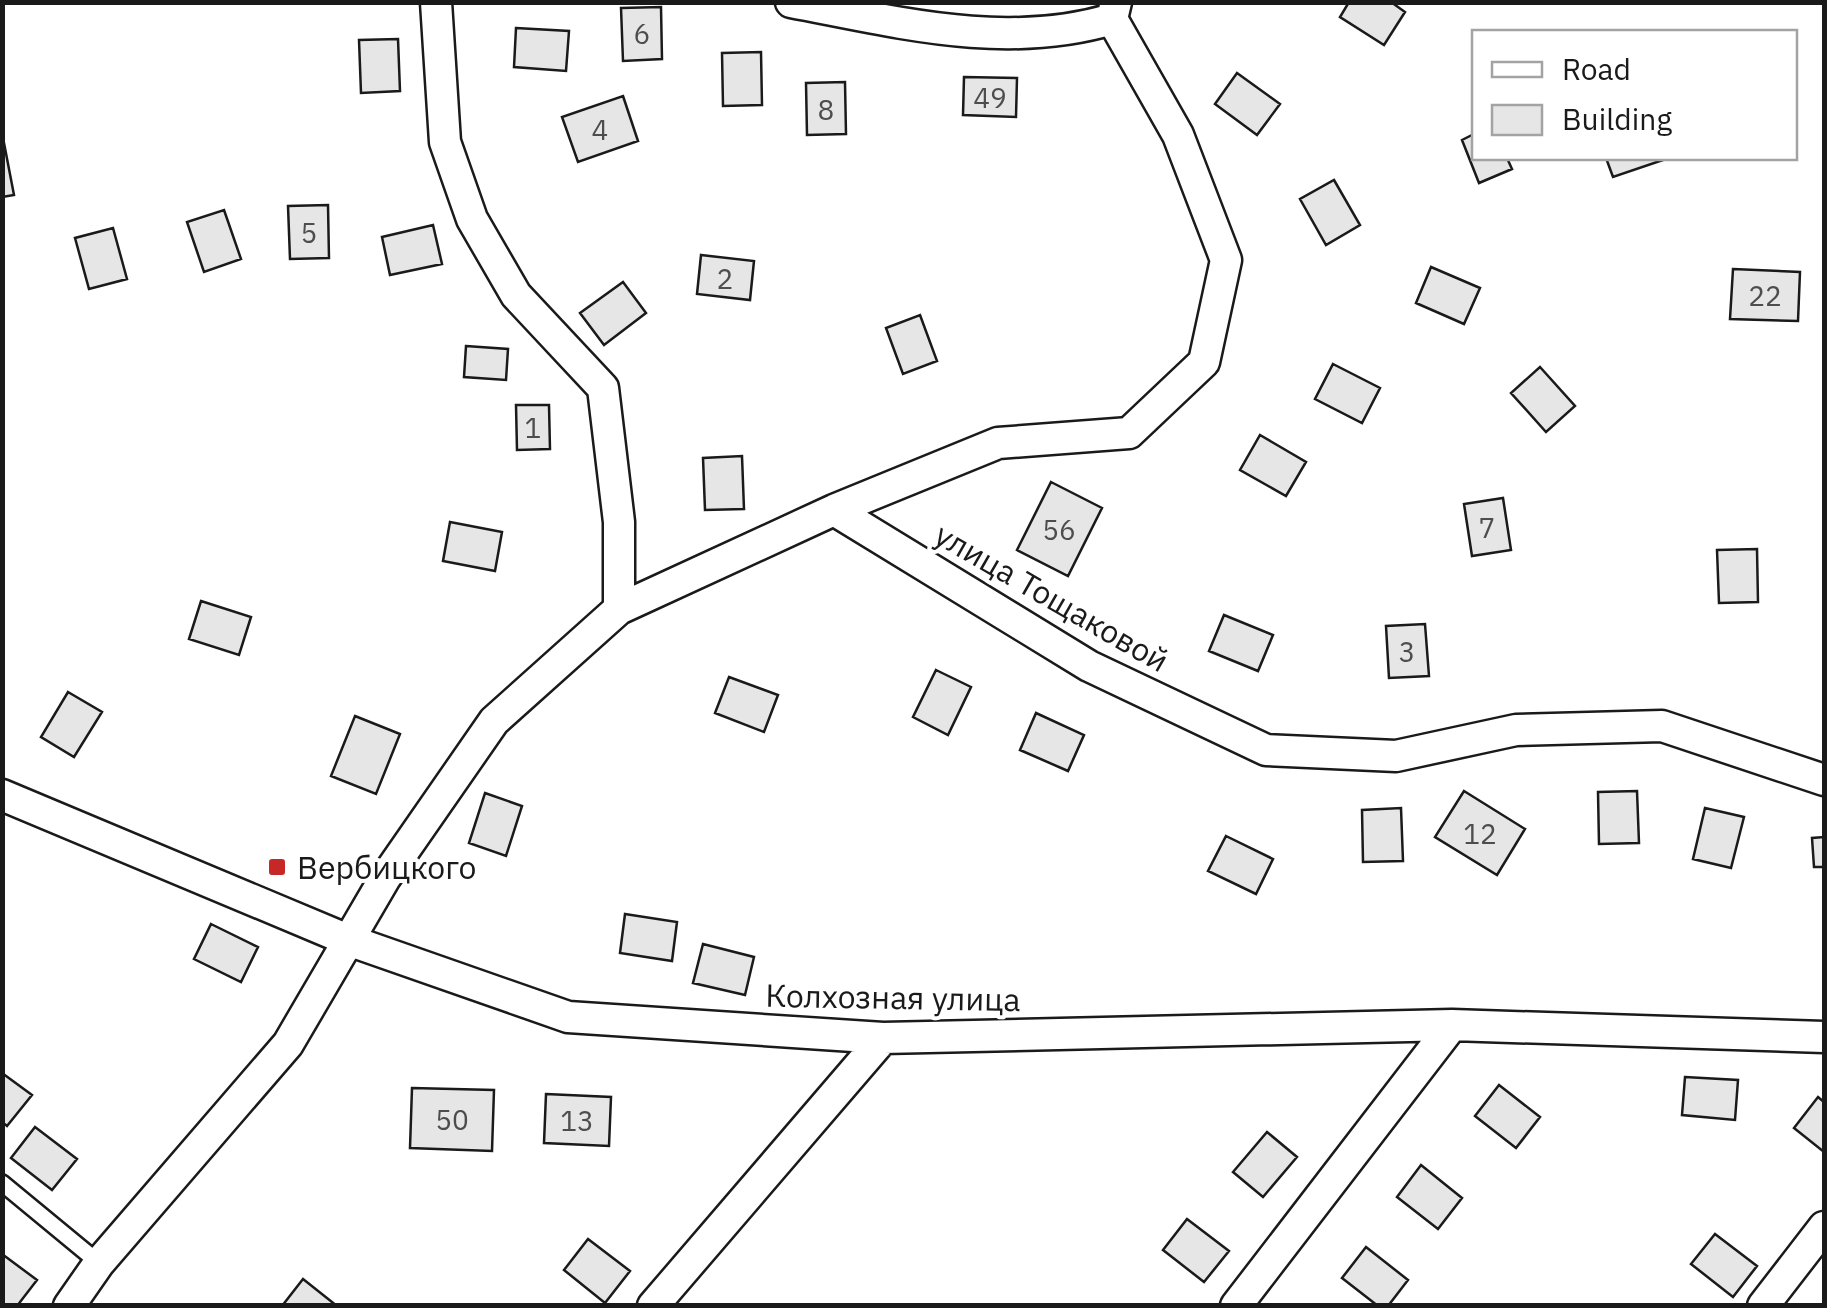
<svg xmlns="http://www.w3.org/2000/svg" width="1827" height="1308" viewBox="0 0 1827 1308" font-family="'IBM Plex Sans',sans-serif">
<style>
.building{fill:#e6e6e6;stroke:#1a1a1a;stroke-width:2.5}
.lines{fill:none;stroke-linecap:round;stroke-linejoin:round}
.service-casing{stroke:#1a1a1a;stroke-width:20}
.minor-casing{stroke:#1a1a1a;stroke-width:35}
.service{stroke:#fff;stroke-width:15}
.minor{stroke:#fff;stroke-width:30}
.poi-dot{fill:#c62828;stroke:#fff;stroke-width:4}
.labels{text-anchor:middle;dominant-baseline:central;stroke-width:8;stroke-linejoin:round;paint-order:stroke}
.number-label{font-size:28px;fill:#4d4d4d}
.street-label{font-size:32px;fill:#1a1a1a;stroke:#fff}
.poi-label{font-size:32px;fill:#1a1a1a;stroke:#fff;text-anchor:start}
</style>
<rect width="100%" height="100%" fill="#fff"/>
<path class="building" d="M1349 2H1391L1405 12 1384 45 1340 17Z
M661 7 662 59 623 61 621 8Z
M516 28 569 31 566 71 514 67Z
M398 39 400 91 361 93 359 40Z
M761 52 762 105 723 106 722 53Z
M1237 73 1280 104 1257 135 1215 104Z
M964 77 1017 78 1016 117 963 115Z
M845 82 846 134 807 135 806 83Z
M623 96 638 141 578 162 562 117Z
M1474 134V158H1507L1512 169 1479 183 1462 140Z
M4 143 14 195 2 197V144Z
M1606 158H1662L1663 160 1613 177Z
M1334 180 1360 225 1326 245 1300 199Z
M328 205 329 258 290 259 288 206Z
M224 210 241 259 204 272 187 222Z
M433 225 442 264 390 275 382 237Z
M113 228 127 279 89 289 75 238Z
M701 255 754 261 750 300 697 294Z
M1431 267 1480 288 1464 324 1416 303Z
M1733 269 1800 272 1798 321 1730 319Z
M623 282 646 313 604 345 580 313Z
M920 315 937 361 903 374 886 328Z
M466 346 508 349 506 380 464 377Z
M1333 364 1380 388 1362 423 1315 399Z
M1540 367 1575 406 1546 432 1511 393Z
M516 405H549L550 449 517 450Z
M1260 435 1306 462 1286 496 1240 470Z
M742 456 744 509 705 510 703 458Z
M1051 482 1102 508 1068 576 1017 550Z
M1503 498 1511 550 1472 556 1464 504Z
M450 522 502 532 495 571 443 561Z
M1757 549 1758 602 1719 603 1717 550Z
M201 601 251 617 239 655 189 639Z
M1224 615 1273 635 1258 671 1209 651Z
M1425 624 1429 676 1389 678 1386 626Z
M936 670 971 687 948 735 913 717Z
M729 677 778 695 764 732 715 713Z
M68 692 102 712 74 757 41 737Z
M1036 713 1084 735 1068 771 1020 750Z
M355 716 400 734 376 794 331 776Z
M1464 791 1525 829 1497 875 1435 837Z
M1637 791 1639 843 1599 844 1598 792Z
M485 793 522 806 506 856 469 843Z
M1401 808 1403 861 1363 862 1362 810Z
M1705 808 1744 817 1731 868 1693 859Z
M1226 836 1273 859 1256 894 1208 871Z
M1824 837V867H1814L1812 838Z
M625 914 677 922 672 961 620 953Z
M211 924 258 947 241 982 194 959Z
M703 944 754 957 745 995 693 983Z
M2 1073 32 1095 7 1126 2 1122Z
M1685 1077 1738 1080 1735 1120 1682 1115Z
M1499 1085 1540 1117 1516 1148 1475 1116Z
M412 1088 494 1090 492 1151 410 1148Z
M546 1094 611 1097 609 1146 544 1143Z
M1818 1097 1824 1102V1152L1794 1128Z
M35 1127 77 1159 52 1190 11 1158Z
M1267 1132 1297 1157 1263 1197 1233 1172Z
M1421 1165 1462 1198 1438 1229 1397 1197Z
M1187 1219 1229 1251 1204 1282 1163 1250Z
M1715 1234 1757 1266 1733 1297 1691 1264Z
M588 1239 630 1271 605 1303 564 1270Z
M1366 1247 1408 1280 1388 1306H1378L1342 1278Z
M2 1254 37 1280 17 1306 2 1304Z
M303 1279 337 1306H282Z"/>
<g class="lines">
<g class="service-casing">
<path id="service" d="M2 1183 99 1263"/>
</g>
<g class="minor-casing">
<path id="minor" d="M436 2 445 142 472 219 516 295 603 388 619 522V609
M791 2C897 22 1006 51 1112 19
M834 510 1089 666 1266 750 1396 756 1516 730 1662 726 1824 780
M2 795 348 940 568 1017 883 1038 1452 1025 1824 1037
M69 1306 99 1263 288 1044 385 878 494 721 619 609 834 510 998 443 1129 433 1204 362 1226 260 1178 135 1112 19 1116 2
M653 1306 883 1038
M1236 1306 1452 1025
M1763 1306 1824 1227"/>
</g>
<use href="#service" class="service"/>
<use href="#minor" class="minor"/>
</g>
<rect class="poi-dot" x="267" y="857" width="20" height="20" rx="5"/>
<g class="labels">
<g class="number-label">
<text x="642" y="33">6</text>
<text x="990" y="97">49</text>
<text x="826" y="109">8</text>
<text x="600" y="129">4</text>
<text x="309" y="232">5</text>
<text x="725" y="278">2</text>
<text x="1765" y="295">22</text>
<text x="533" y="427">1</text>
<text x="1487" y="527">7</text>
<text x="1059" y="529">56</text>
<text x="1407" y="651">3</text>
<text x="1480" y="833">12</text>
<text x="452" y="1119">50</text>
<text x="577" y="1120">13</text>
</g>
<g class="street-label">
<text transform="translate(1052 597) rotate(30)">улица Тощаковой</text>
<text transform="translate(893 997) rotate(1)">Колхозная улица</text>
</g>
<g class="poi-label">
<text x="297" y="867">Вербицкого</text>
</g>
</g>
<rect width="1827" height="1308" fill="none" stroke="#1a1a1a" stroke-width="10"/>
<rect x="1472" y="30" width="325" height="130" fill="#ffffff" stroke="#a3a3a3" stroke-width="2.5"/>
<rect x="1492" y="62" width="50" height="15" fill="#ffffff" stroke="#a3a3a3" stroke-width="2.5"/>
<text x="1562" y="80" font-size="30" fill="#1a1a1a">Road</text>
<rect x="1492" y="105" width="50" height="30" fill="#e6e6e6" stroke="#a3a3a3" stroke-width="2.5"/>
<text x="1562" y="130" font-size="30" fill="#1a1a1a">Building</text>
</svg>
